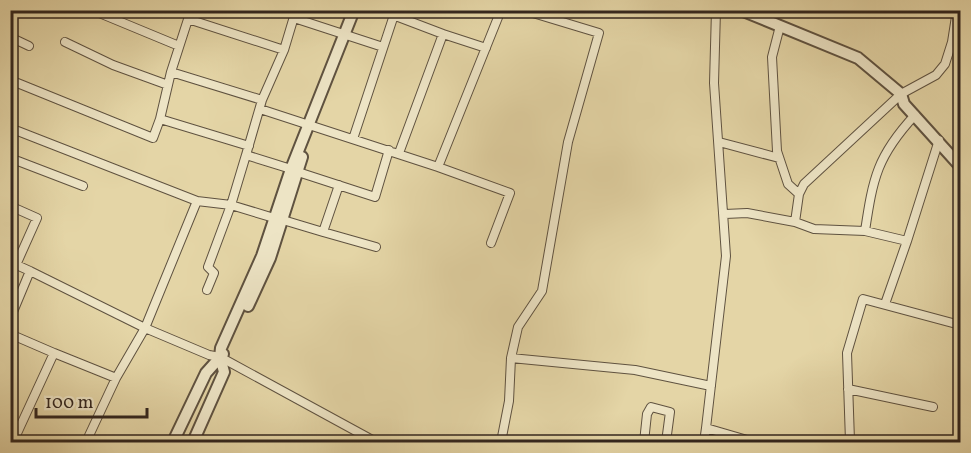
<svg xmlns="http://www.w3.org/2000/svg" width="971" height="453" viewBox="0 0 971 453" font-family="Vollkorn,serif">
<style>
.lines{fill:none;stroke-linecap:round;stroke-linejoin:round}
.minor-casing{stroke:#5f5240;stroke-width:10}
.tertiary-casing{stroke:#5f5240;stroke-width:14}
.minor{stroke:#ede4c5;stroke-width:8}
.tertiary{stroke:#ede4c5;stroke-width:10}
</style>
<rect width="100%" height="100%" fill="#e4d5a6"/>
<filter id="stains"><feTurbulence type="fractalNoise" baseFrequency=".00333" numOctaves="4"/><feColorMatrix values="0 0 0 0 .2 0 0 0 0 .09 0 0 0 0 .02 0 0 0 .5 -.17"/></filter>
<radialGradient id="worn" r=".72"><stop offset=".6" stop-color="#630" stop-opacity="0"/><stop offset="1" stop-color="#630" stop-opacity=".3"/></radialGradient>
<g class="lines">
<g class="minor-casing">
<path id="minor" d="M92 10 179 46
M191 10 171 72 262 100 246 155 291 169
M716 10 714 83 726 256 706 428 754 442
M393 15 443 34 399 153
M294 18 383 47
M188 19 284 50
M780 26 772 57 777 151 788 184 799 194
M443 34 486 48
M10 37 29 46
M65 42 113 65 168 85
M171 72 160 119 249 146
M10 80 153 138 160 119
M262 100 284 50 296 10
M260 109 438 167
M10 128 197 201 145 328 116 378 86 442
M353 139 395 12
M939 140 907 241 865 231 814 229 795 222 799 194 804 184 901 94 936 75 945 64 952 42 957 10
M719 142 779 158
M246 155 231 205 274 218
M10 158 83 186
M298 172 375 197 389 150
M197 201 231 205 208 267 214 273 207 290
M10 206 37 218 16 265
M725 214 747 213 795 222
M283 220 323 232 339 185
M865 231C873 178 877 156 915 115
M323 232 376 247
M491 243 510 193 438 167 501 10
M10 262 30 271
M885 304 907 241
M10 319 30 271 145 328 209 355 220 357 376 442
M10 334 54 353 13 442
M54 353 116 378
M511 358 635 370 711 386
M848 389 933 407
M501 442 509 401 511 358 518 327 542 291 568 142 599 33 523 10
M644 442 647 414 651 407 670 412 666 442
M704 442 706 428
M856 442 850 441 847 353 863 299 960 325"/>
</g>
<g class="tertiary-casing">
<path id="tertiary" d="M741 10 858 58 901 94 904 104 960 166
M248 306 270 258 302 157
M173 442 206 373 223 354
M193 442 224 372 220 357 221 348 262 256 291 169 354 10"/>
</g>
<use href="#minor" class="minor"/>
<use href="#tertiary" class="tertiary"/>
</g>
<rect width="971" height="453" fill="none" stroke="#e4d5a6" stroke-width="36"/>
<rect x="12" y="12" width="947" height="429" fill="none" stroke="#33261e" stroke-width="3"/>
<rect x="18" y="18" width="935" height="417" fill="none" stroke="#33261e" stroke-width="1.5"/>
<path d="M36 408v9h111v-9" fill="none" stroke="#33261e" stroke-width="3"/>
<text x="45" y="408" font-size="18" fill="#33261e" stroke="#ede4c5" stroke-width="4.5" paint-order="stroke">100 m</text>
<rect width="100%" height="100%" filter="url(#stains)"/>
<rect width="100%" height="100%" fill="url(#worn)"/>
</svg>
